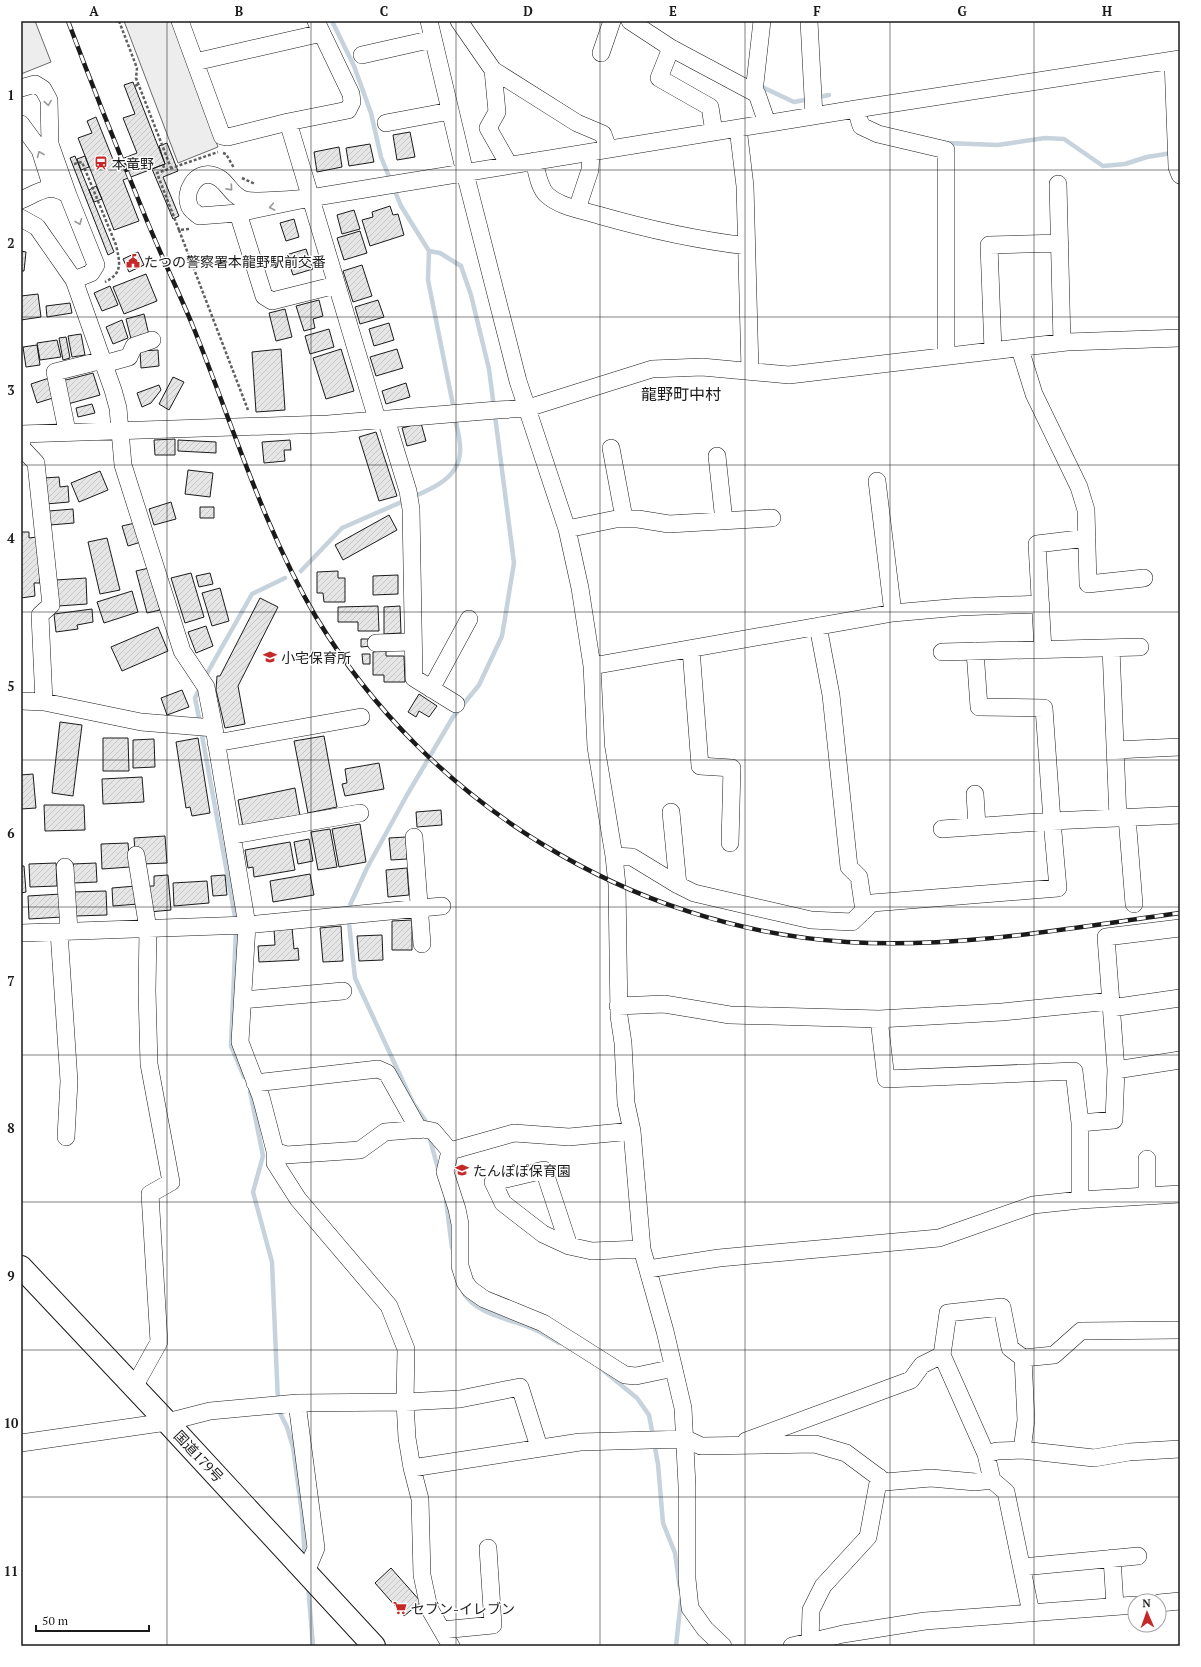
<svg xmlns="http://www.w3.org/2000/svg" width="1201" height="1667" viewBox="0 0 1201 1667" font-family="'PT Serif','Noto Sans JP',serif">
<style>
.parking{fill:#ededed;stroke:#6a6a6a}
.lines{fill:none;stroke-linecap:round;stroke-linejoin:round}
.stream{stroke:#c6d2dc;stroke-width:4.5}
.building{fill:url(#building-hatch);stroke:#1a1a1a}
.minor-casing{stroke:#1a1a1a;stroke-width:18}
.highway-casing{stroke:#1a1a1a;stroke-width:24}
.path{stroke:#5f5f5f;stroke-width:2.5;stroke-dasharray:3 2;stroke-linecap:butt}
.minor{stroke:#fff;stroke-width:17}
.highway{stroke:#fff;stroke-width:22}
.rail-casing{stroke:#1a1a1a;stroke-width:4.5}
.rail{stroke:#fff;stroke-width:3;stroke-dasharray:9;stroke-linecap:butt}
.oneway{stroke:#989898}
.grid{fill:none;stroke:#1a1a1a;stroke-width:1;stroke-opacity:0.55}
.labels{text-anchor:middle;dominant-baseline:central;stroke-width:3;stroke-linejoin:round;paint-order:stroke}
.poi-label{font-size:14px;fill:#1a1a1a;stroke:#fff;text-anchor:start}
.street-label{font-size:14px;fill:#1a1a1a;stroke:#fff}
.quarter-label{font-size:16px;fill:#1a1a1a;stroke:#fff}
.neatline{fill:none;stroke:#1a1a1a;stroke-width:1.5}
.grid-label{font-size:13px;text-anchor:middle;font-weight:bold;fill:#1a1a1a}
</style>
<defs>
<pattern id="building-hatch" width="6" height="6" patternUnits="userSpaceOnUse"><rect width="6" height="6" fill="#e6e6e6"/><path d="M-1 1l2-2M0 6l6-6M5 7l2-2" fill="none" stroke="#c5c5c5"/></pattern>
</defs>
<rect width="100%" height="100%" fill="#fff"/>
<path class="parking" d="M21 21H35L51 62 21 74Z
M124 21H172L218 147 178 163Z"/>
<g class="lines">
<path class="stream" d="M332 21 354 66 371 113 381 157 401 206 429 251 440 253 461 266 471 295 489 369 514 563 502 636 479 685 453 717 407 795 367 868 350 905 349 923 355 978 413 1103 425 1120 426 1125
M758 85 794 102 829 95
M946 143 998 145 1045 138 1064 139 1103 166 1125 164 1147 157 1172 153
M429 251 428 280 454 410
M413 497C434 488 459 477 460 452 461 441 457 428 455 418
M301 571 342 528 406 500
M205 677 252 594 285 578
M200 723 195 698 200 688
M201 730 236 922
M236 929 231 1046 244 1077
M250 1091 263 1156 253 1192 272 1262 278 1402
M429 1136 439 1172
M446 1200 452 1248
M463 1292C475 1314 510 1319 531 1328 541 1332 550 1338 559 1343
M604 1371 637 1398 649 1415 653 1436
M278 1409 287 1427 293 1447 302 1513 305 1560
M654 1443 658 1464 663 1523 675 1553 680 1589
M308 1585 313 1646
M676 1646 681 1600"/>
</g>
<path class="building" d="M133 82 165 164 123 180 139 221 114 230 78 138 92 133 87 121 96 117 114 162 137 153 123 118 135 114 124 85Z
M410 132 415 157 397 160 393 135Z
M167 143 178 171 163 177 179 216 173 219 152 169 165 164 159 146Z
M370 144 374 162 349 166 346 148Z
M339 147 342 167 317 172 314 152Z
M75 156 114 252 108 255 70 158Z
M85 156 89 167 81 170 77 159Z
M96 186 102 199 94 202 89 190Z
M390 206 393 215 398 214 404 235 370 246 362 220 373 217 372 212Z
M354 210 360 229 342 234 337 215Z
M294 219 299 237 286 241 280 223Z
M360 231 367 253 344 260 337 238Z
M306 249 313 269 293 275 286 255Z
M21 251 26 252 24 271H21Z
M138 252 144 265 129 272 123 259Z
M362 265 372 296 353 302 343 271Z
M146 274 157 301 124 314 113 287Z
M110 286 118 305 102 311 94 293Z
M38 294 41 317 21 320V296Z
M319 300 323 316 313 319 315 328 304 331 296 306Z
M378 300 384 317 360 324 355 307Z
M70 303 72 313 47 317 46 306Z
M285 309 292 337 276 341 269 313Z
M144 314 149 335 131 339 126 319Z
M122 320 128 338 113 344 106 327Z
M389 323 394 340 374 346 369 329Z
M329 329 334 347 310 354 305 336Z
M81 334 85 355 72 357 68 336Z
M66 337 70 358 63 360 59 338Z
M57 340 61 357 40 360 37 343Z
M37 345 40 365 26 367 23 347Z
M281 349 285 410 256 412 252 352Z
M341 349 354 391 326 399 313 358Z
M397 349 403 368 376 376 370 357Z
M158 350 159 366 141 368 140 351Z
M93 373 100 395 68 404 62 381Z
M173 377 184 382 169 410 159 404Z
M49 378 56 397 37 403 31 384Z
M406 383 410 397 386 404 382 391Z
M159 385 161 390 151 403 142 407 137 393Z
M92 404 95 413 78 417 76 408Z
M421 423 426 441 407 446 402 428Z
M376 432 397 496 379 501 359 437Z
M175 439V455H155L154 440Z
M178 440 216 442V453L178 451Z
M290 440 291 450H284L285 461 264 463 262 442Z
M188 470 213 473 210 497 185 494Z
M100 471 108 490 79 502 71 483Z
M59 477 60 487 68 486 69 502 46 504 44 478Z
M171 502 176 519 154 525 149 509Z
M200 507H214V518H200Z
M73 509 74 523 50 525 49 511Z
M389 515 397 530 343 560 335 545Z
M135 523 141 542 128 546 122 526Z
M21 532H29V538L37 537 40 583H34L35 596 21 598Z
M107 538 120 590 100 594 88 542Z
M149 568 160 610 147 613 136 571Z
M338 571V578H345V602H324L323 593H317V572Z
M191 573 204 617 185 623 171 578Z
M210 573 213 584 199 587 196 576Z
M398 575V594L373 595V576Z
M86 578 87 604 58 606 56 580Z
M220 588 229 621 212 626 202 593Z
M132 591 138 612 104 623 97 602Z
M260 598 278 607 238 686 245 724 225 728 216 690 217 676H220Z
M378 606 379 631H358V622H338V607Z
M400 606 401 633 384 634V607Z
M92 609 93 622 77 625 78 629 56 632 54 614Z
M206 626 213 646 196 653 188 632Z
M158 627 168 651 122 671 111 647Z
M361 639H371V646L361 647Z
M386 651V656H404L405 682H384V675H373V652Z
M362 654H370V664H363Z
M182 690 189 707 167 715 161 698Z
M419 694 437 706 429 717 419 711 416 717 408 712Z
M60 722 82 725 73 796 52 793Z
M324 736 337 807 308 813 294 741Z
M103 738H128L129 771H103Z
M198 738 210 813 192 816 190 807 186 808 176 742Z
M154 739 155 767 133 768V740Z
M379 763 384 789 345 796 342 784 347 783 345 769Z
M33 774 36 808 21 809V775Z
M142 777 144 802 103 804 102 779Z
M295 788 300 816 243 827 238 800Z
M44 805H84L85 830 45 831Z
M441 810 442 825 417 827 416 812Z
M360 824 366 862 339 867 332 829Z
M330 829 337 867 318 870 311 832Z
M165 836 167 863 142 864 135 850 134 838Z
M406 837 407 859 391 860 389 838Z
M309 839 313 861 298 864 294 842Z
M290 842 295 870 254 877 253 867 248 868 245 850Z
M128 843 130 867 102 869 101 844Z
M56 863 57 886 30 887 29 864Z
M96 863 97 882 73 883V864Z
M21 866H24L26 892 21 893Z
M407 868 409 895 388 897 386 870Z
M310 874 314 895 273 902 270 881Z
M168 875 171 910 149 912 146 886H154V876Z
M225 875 227 895 213 896 211 876Z
M207 881 209 903 174 906 173 883Z
M136 886 138 904 113 906 112 888Z
M106 891 107 915 75 916 73 892Z
M61 894 62 917 29 919 28 896Z
M412 920V950H392V921Z
M341 926 343 961 323 962 320 928Z
M292 928 294 949 298 948 299 960 259 962 258 946 275 945 274 929Z
M382 935 383 960 359 961 357 936Z
M391 1568 421 1602 404 1616 375 1583Z"/>
<g class="lines">
<g class="minor-casing">
<path id="minor" d="M180 21 222 136 228 137 288 122 377 419
M429 21 465 173 518 381 567 529 580 588 592 666 596 747 614 856 617 885 619 1016 623 1043 626 1103 632 1131 642 1249 665 1331 683 1408 687 1486V1579L690 1608 705 1629 723 1646
M459 21 493 70 577 123 603 134 608 149
M630 21 671 48 757 94 767 123
M809 21 814 116
M671 48 659 78 710 107 714 132
M601 53 612 21
M362 55 433 39
M1173 60 1177 167 1180 175
M195 62 322 33
M493 70 497 112 488 128 509 165
M21 88 35 84 43 89 49 100 50 144 68 195
M754 92 762 21
M856 109 861 126 878 134 946 150V355
M288 122 348 110 352 102 351 94 316 21
M386 123 450 111
M21 124 40 150 52 188
M738 128 745 186 750 370
M534 161C537 172 539 188 547 195 560 207 582 210 598 215 647 229 696 240 747 246
M1058 184 1062 343
M310 198C295 199 258 203 245 200 230 196 227 178 212 175 195 171 184 192 189 205 190 210 196 213 199 216L238 213 310 198 383 186 856 109 1180 59
M21 200C39 192 51 182 68 195L96 265 91 273 74 280
M577 209 590 170 591 152
M238 213 264 296 272 301 336 285
M21 218 37 227 74 280 113 390 118 408 123 465 182 651 206 687 214 728 247 925 240 1042 261 1097 275 1151V1163L298 1199 389 1306 406 1349 405 1402 407 1438 412 1468 420 1499 422 1575 429 1608 451 1646
M1020 349 1034 394 1079 487 1086 510 1088 584 1144 578
M993 351 989 245 1060 243
M104 364 129 357 134 346 152 340
M386 419 408 491 411 509 414 678 456 704
M67 431 55 372 103 360
M21 434 328 424 497 410 528 408 652 369 702 367 789 375 1067 342 1180 338
M21 439 22 448 36 463 51 605 40 615 44 702
M611 448 624 518
M717 456 724 521
M877 481 893 613
M567 529 616 519H638L669 524 772 518
M818 626 831 695 849 867 859 877 864 911
M376 643 413 642
M1111 648 1118 818
M691 649 700 766 732 768 730 843
M1043 650 1037 544 1087 538
M942 652 1140 647
M592 666 893 613 960 607 1041 604
M431 689 469 619
M21 701 44 702 141 722 214 728
M216 743 361 717
M1115 750 1180 747
M975 794 977 826
M671 812 678 885
M1127 817 1134 904
M942 829 1052 821 1044 708 979 707 975 651
M233 835 360 813
M414 837 422 944
M614 856 632 857 678 885 694 893 811 920 852 922 872 903 1058 888 1052 821 1180 815
M65 867 69 931
M59 932 69 1081 66 1137
M21 933 247 925 442 906
M243 1000 343 991
M618 1006 664 1004 730 1015 879 1019 1002 1012 1111 1001
M1111 1008 1180 998
M879 1019 886 1079 1074 1071 1080 1123
M1116 1070 1180 1060
M255 1083 378 1069 387 1073 419 1130
M632 1131 569 1137 514 1133 450 1151 445 1172 457 1209 460 1224V1266L465 1282 470 1289 484 1299 543 1323 625 1375 636 1376 674 1368
M275 1151 286 1155 360 1150 385 1132 422 1129 433 1131 450 1151
M1147 1159V1196
M1080 1200V1123L1114 1120 1116 1070 1106 937 1180 928
M569 1246 544 1170 493 1182 503 1203 543 1234 569 1246 592 1251 642 1249
M648 1269 719 1258 939 1238 1033 1205 1080 1200 1180 1194
M942 1355 986 1454
M134 1387 159 1342 150 1194 171 1182 149 1064 147 991 148 929 136 855
M297 1403 316 1548 306 1572
M746 1441 911 1380 922 1365 942 1355 948 1313 1002 1307 1010 1348 1023 1358
M21 1443 167 1422 210 1411 297 1403 405 1402 460 1399 520 1387 539 1447
M1022 1450 1026 1420 1023 1358 1054 1355 1081 1331 1180 1330
M412 1468 580 1442 686 1439 701 1446 815 1444 846 1453 885 1482 931 1478 975 1482 992 1480 1006 1492 1031 1613
M992 1480 986 1454 997 1451 1022 1450 1094 1458 1129 1452 1180 1449
M1112 1558 1115 1606
M1022 1567 1138 1556
M1159 1603 1180 1601
M442 1630 493 1625 488 1548
M810 1642 811 1610 823 1586 868 1537 879 1477
M792 1646 843 1634 925 1621 1135 1605"/>
</g>
<g class="highway-casing">
<path id="highway" d="M21 1267 167 1422 374 1646"/>
</g>
<path class="path" d="M119 21 137 68 136 78 171 168
M135 86 139 84
M223 153 226 154 234 168
M74 164 82 162 116 245C120 263 123 273 105 282
M163 165 165 170
M242 178 255 184
M189 229 179 230 157 173 218 152
M179 230 248 410"/>
<use href="#minor" class="minor"/>
<use href="#highway" class="highway"/>
<g class="rail-casing">
<path id="rail" d="M68 21C92 85 117 148 143 211 158 249 176 286 192 324 232 422 262 525 316 617 428 803 630 928 847 942 959 949 1069 928 1180 913"/>
</g>
<use href="#rail" class="rail"/>
</g>
<defs><path id="oneway-chevron" d="M-2-3.5L2.5 0L-2 3.5" fill="none" stroke-width="1.6" stroke-linecap="round" stroke-linejoin="round"/></defs>
<g class="oneway">
<use href="#oneway-chevron" transform="translate(48 103) rotate(81)"/>
<use href="#oneway-chevron" transform="translate(40 154) rotate(-112)"/>
<use href="#oneway-chevron" transform="translate(230 188) rotate(48)"/>
<use href="#oneway-chevron" transform="translate(272 207) rotate(169)"/>
<use href="#oneway-chevron" transform="translate(79 222) rotate(68)"/>
</g>
<path class="grid" d="M167 21V1646M311 21V1646M456 21V1646M600 21V1646M745 21V1646M890 21V1646M1034 21V1646M21 170H1180M21 317H1180M21 465H1180M21 612H1180M21 760H1180M21 907H1180M21 1055H1180M21 1202H1180M21 1350H1180M21 1497H1180"/>
<defs>
<g id="station-bare" transform="scale(1.08)"><path d="M-3-6H3Q5-6 5-4V2Q5 4 3 4L4.5 6H3L1.5 4h-3L-3 6H-4.5L-3 4Q-5 4-5 2V-4Q-5-6-3-6ZM-3.5-4v3h7v-3ZM-3.5 1v1.5H-2V1ZM2 1v1.5H3.5V1Z" fill="#c62828" stroke="#fff" stroke-width="2.5" paint-order="stroke"/></g>
<g id="civic-bare" transform="scale(1.08)"><path d="M-.6-6.5H3V-4.5H.6V-3L4-1V1h2V6H-6V1h2V-1L-.6-3ZM-1.2 2.5V6h2.4V2.5Z" fill="#c62828" stroke="#fff" stroke-width="2.5" paint-order="stroke"/></g>
<g id="school-bare" transform="scale(1.08)"><path d="M0-5L7-2L0 1L-7-2ZM-4 1L0 2.5L4 1V4Q0 6-4 4Z" fill="#c62828" stroke="#fff" stroke-width="2.5" paint-order="stroke"/></g>
<g id="supermarket-bare" transform="scale(1.08)"><path d="M-6-5.5h2.5l.6 2H6L4.5 2H-2.5L-4.4-4H-6ZM-1.5 3.2a1.3 1.3 0 1 0 .1 0ZM3 3.2a1.3 1.3 0 1 0 .1 0Z" fill="#c62828" stroke="#fff" stroke-width="2.5" paint-order="stroke"/></g>
</defs>
<g fill-rule="evenodd">
<use href="#station-bare" x="101" y="163"/>
<use href="#civic-bare" x="133" y="261"/>
<use href="#school-bare" x="270" y="657"/>
<use href="#school-bare" x="462" y="1170"/>
<use href="#supermarket-bare" x="400" y="1608"/>
</g>
<g class="labels">
<g class="poi-label">
<text x="112" y="163">本竜野</text>
<text x="144" y="261">たつの警察署本龍野駅前交番</text>
<text x="281" y="657">小宅保育所</text>
<text x="473" y="1170">たんぽぽ保育園</text>
<text x="411" y="1608">セブン-イレブン</text>
</g>
<g class="street-label">
<text transform="translate(199 1456) rotate(47)">国道179号</text>
</g>
<g class="quarter-label">
<text x="681" y="394">龍野町中村</text>
</g>
</g>
<rect width="1201" height="1667" fill="none" stroke="#ffffff" stroke-width="44"/>
<g transform="translate(1147 1613) rotate(358)"><circle r="19" fill="#ffffff" stroke="#a3a3a3"/>
<path d="M0-3L7 15L0 10L-7 15Z" fill="#c62828"/>
<text y="-6" font-size="11" font-weight="bold" text-anchor="middle" fill="#1a1a1a">N</text>
</g>
<path d="M36 1625v6h113v-6" fill="none" stroke="#1a1a1a" stroke-width="2"/>
<text x="42" y="1625" font-size="12" fill="#1a1a1a" stroke="#ffffff" stroke-width="3" paint-order="stroke">50 m</text>
<rect x="22" y="22" width="1157" height="1623" class="neatline"/>
<g class="grid-label">
<text x="94" y="16">A</text>
<text x="239" y="16">B</text>
<text x="384" y="16">C</text>
<text x="528" y="16">D</text>
<text x="673" y="16">E</text>
<text x="817" y="16">F</text>
<text x="962" y="16">G</text>
<text x="1107" y="16">H</text>
<text x="11" y="100">1</text>
<text x="11" y="248">2</text>
<text x="11" y="395">3</text>
<text x="11" y="543">4</text>
<text x="11" y="691">5</text>
<text x="11" y="838">6</text>
<text x="11" y="986">7</text>
<text x="11" y="1133">8</text>
<text x="11" y="1281">9</text>
<text x="11" y="1428">10</text>
<text x="11" y="1576">11</text>
</g>
</svg>
